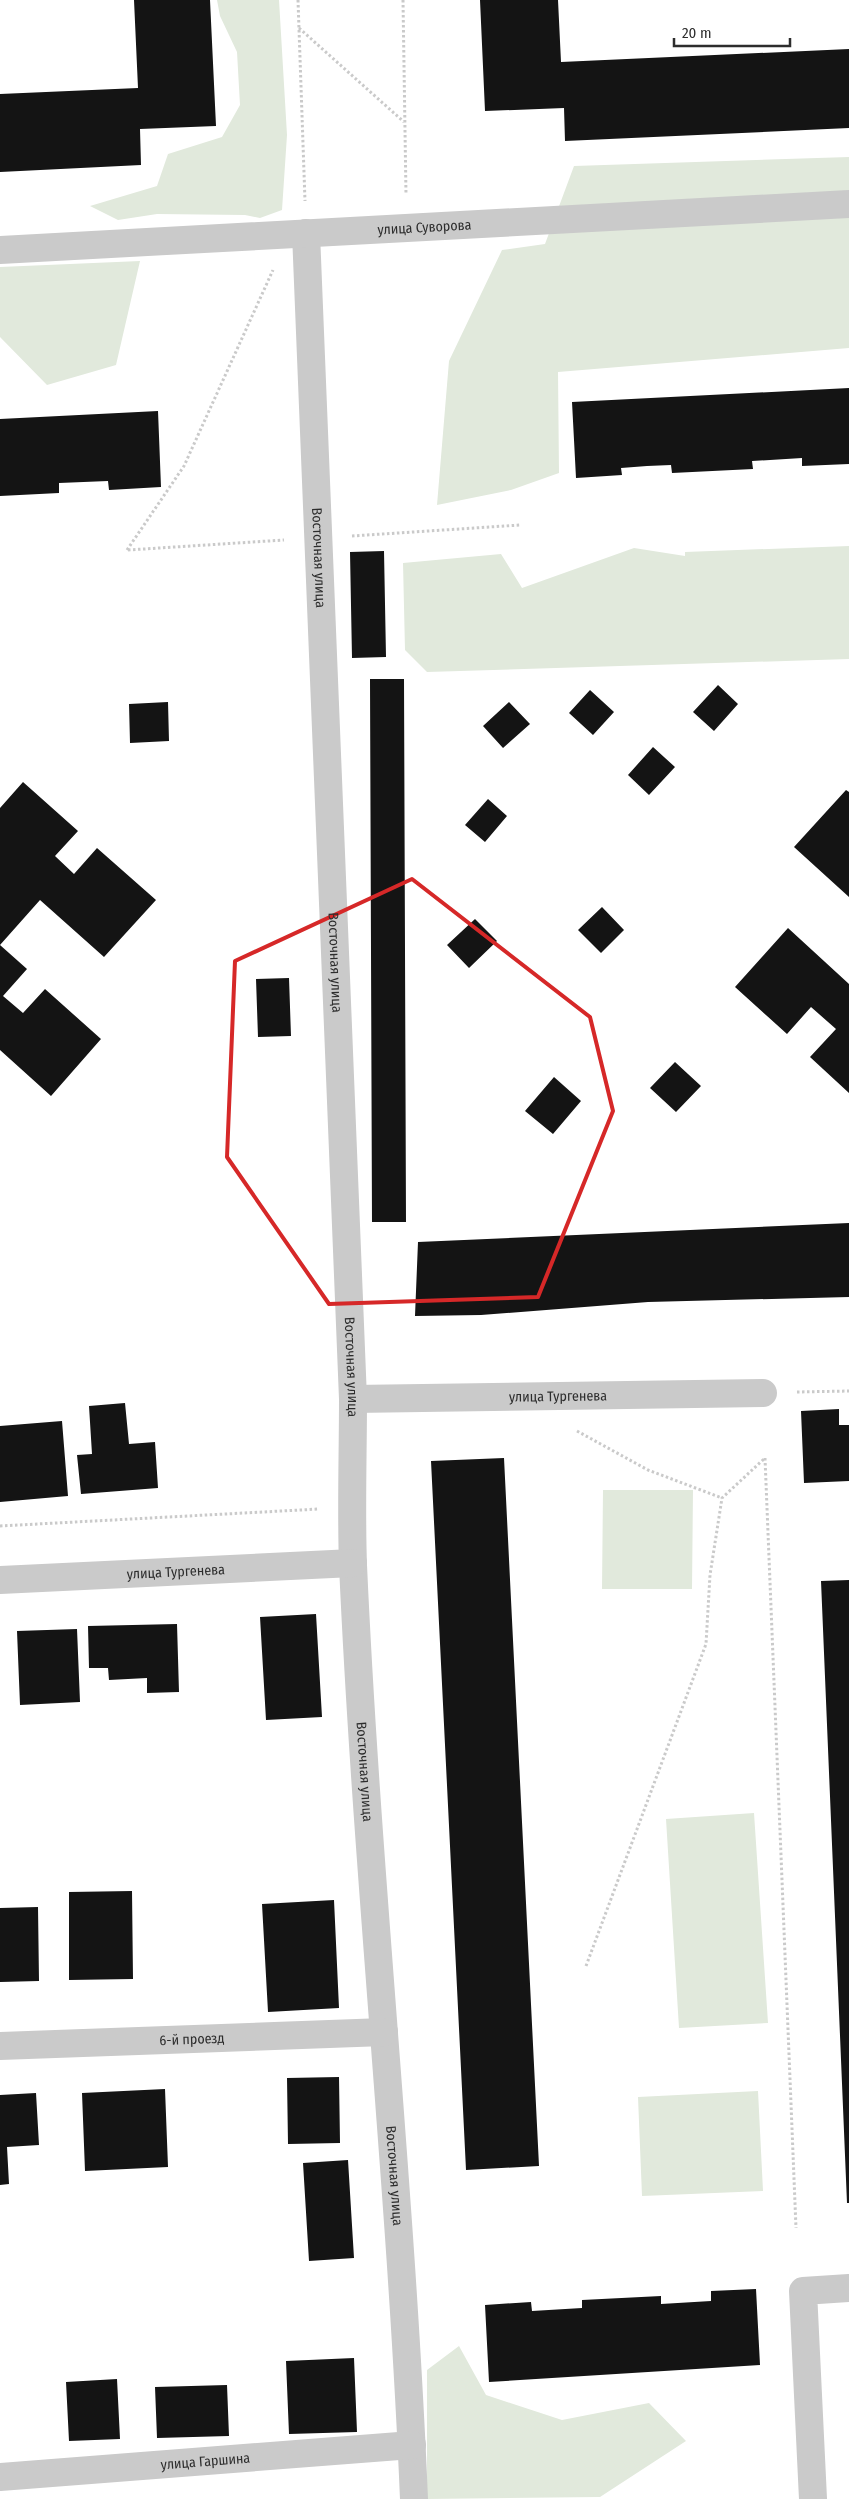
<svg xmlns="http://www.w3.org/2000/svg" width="849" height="2499" viewBox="0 0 849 2499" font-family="'Fira Sans Condensed',sans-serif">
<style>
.green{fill:#e1e9dc}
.building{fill:#141414}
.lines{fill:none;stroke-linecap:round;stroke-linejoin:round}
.path{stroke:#cacaca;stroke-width:3;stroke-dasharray:2.5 2.5;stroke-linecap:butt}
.minor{stroke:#cacaca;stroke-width:28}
.marked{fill:none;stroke:#d62828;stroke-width:4;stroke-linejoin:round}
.labels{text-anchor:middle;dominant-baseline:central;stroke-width:5;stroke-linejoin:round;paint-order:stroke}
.street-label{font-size:14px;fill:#2d2d2d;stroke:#fff}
</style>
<rect width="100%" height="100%" fill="#fff"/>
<path class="green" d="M217 0H279L287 135 282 210 260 218 245 215 157 214 118 220 90 206 157 186 168 154 222 137 240 105 237 52 220 16Z
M849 157V348L558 372 559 473 511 490 437 505 449 361 502 250 545 244 574 166Z
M140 261 116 365 47 385 0 337V267Z
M849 546V659L427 672 405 650 403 563 501 554 522 588 634 548 685 556V552Z
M603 1490H693L692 1589H602Z
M754 1813 768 2023 679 2028 666 1819Z
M758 2091 763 2191 642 2196 638 2097Z
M459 2346 486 2395 562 2420 649 2403 686 2441 600 2497 427 2499V2370Z"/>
<path class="building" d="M134 0H210L216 126 140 129 141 165 0 172V94L138 88Z
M480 0H558L561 62 849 49V128L565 141 564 108 485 111Z
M849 388V464L802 466V458L752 461 753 469 672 473 671 465 647 466 621 468 622 475 576 478 572 402Z
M158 411 161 487 109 490 108 481 59 483V493L0 496V419Z
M384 551 386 657 352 658 350 552Z
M370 679H404L406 1222H372Z
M718 685 738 704 714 731 693 712Z
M590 690 614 712 593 735 569 713Z
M168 702 169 741 130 743 129 704Z
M509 702 530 724 503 748 483 726Z
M653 747 675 767 649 795 628 775Z
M23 782 78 831 55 856 74 874 97 848 156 900 104 957 40 900 0 945 27 969 3 996 23 1013 45 989 101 1039 51 1096 0 1050V808Z
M846 790 849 792V897L794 847Z
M488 799 507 816 485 842 465 825Z
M602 907 624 930 601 953 578 930Z
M475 919 497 941 469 968 447 945Z
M788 928 849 984V1093L810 1057 836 1029 811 1007 787 1034 735 987Z
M289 978 291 1036 258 1037 256 979Z
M675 1062 701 1086 676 1112 650 1088Z
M554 1077 581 1101 553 1134 525 1111Z
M849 1223V1297L648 1302 481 1315 415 1316 418 1242Z
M125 1403 129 1444 155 1442 158 1488 81 1494 77 1455 92 1454 89 1406Z
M839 1409V1425H849V1481L804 1483 801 1411Z
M62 1421 68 1496 0 1502V1426Z
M504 1458 539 2166 466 2170 431 1461Z
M849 1580V2203H847L821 1581Z
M316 1614 322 1717 266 1720 260 1617Z
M177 1624 179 1692 147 1693V1678L109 1680 108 1668H89L88 1626Z
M77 1629 80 1702 20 1705 17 1631Z
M132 1891 133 1979 69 1980V1892Z
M334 1900 339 2008 268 2012 262 1904Z
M38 1907 39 1981 0 1982V1908Z
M339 2077 340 2143 288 2144 287 2078Z
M165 2089 168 2167 85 2171 82 2093Z
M36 2093 39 2145 7 2147 9 2184 0 2185V2095Z
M348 2160 354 2258 309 2261 303 2163Z
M756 2289 760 2365 489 2382 485 2305 531 2302 532 2311 582 2308V2300L661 2296V2304L711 2301V2291Z
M354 2358 357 2432 289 2434 286 2361Z
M117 2379 120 2439 69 2441 66 2382Z
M227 2385 229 2436 157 2438 155 2387Z"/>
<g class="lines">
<path class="path" d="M298 0 305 201
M403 0 406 195
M299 28 404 122
M352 536 520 525
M127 550 184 466 273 270
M128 550 284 540
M797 1392 849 1391
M577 1431 648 1470 722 1498
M765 1458 796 2228
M0 1526 319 1509
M586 1966 706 1644 710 1575 722 1498 765 1458"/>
<g class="minor">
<path id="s1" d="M306 233 353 1399C353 1454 351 1510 353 1565 367 1877 401 2187 414 2499"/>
<path id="s2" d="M0 250 849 204"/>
<path id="s3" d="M353 1399 763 1393"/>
<path id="s4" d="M0 1580 353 1563"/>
<path id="s5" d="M0 2046 384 2032"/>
<path id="s6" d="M0 2477 412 2445"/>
<path d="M813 2499 803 2291 849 2288"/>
</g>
</g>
<path class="marked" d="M412 879 590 1017 613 1111 538 1297 329 1304 227 1157 235 961Z"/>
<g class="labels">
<g class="street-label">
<text stroke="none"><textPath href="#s2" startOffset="425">улица Суворова</textPath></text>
<text stroke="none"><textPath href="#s1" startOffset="325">Восточная улица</textPath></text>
<text stroke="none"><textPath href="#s1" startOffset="730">Восточная улица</textPath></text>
<text stroke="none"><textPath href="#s1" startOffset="1135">Восточная улица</textPath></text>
<text stroke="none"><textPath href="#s3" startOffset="205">улица Тургенева</textPath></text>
<text stroke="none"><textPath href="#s4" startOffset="176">улица Тургенева</textPath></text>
<text stroke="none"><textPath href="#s1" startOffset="1540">Восточная улица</textPath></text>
<text stroke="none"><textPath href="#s5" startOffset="192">6-й проезд</textPath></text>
<text stroke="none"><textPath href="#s1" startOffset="1945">Восточная улица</textPath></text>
<text stroke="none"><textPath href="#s6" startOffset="206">улица Гаршина</textPath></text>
</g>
</g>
<path d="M674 38v8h116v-8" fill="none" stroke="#2d2d2d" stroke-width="2.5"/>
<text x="682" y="38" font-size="15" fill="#2d2d2d" stroke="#ffffff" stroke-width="4" paint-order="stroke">20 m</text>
</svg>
